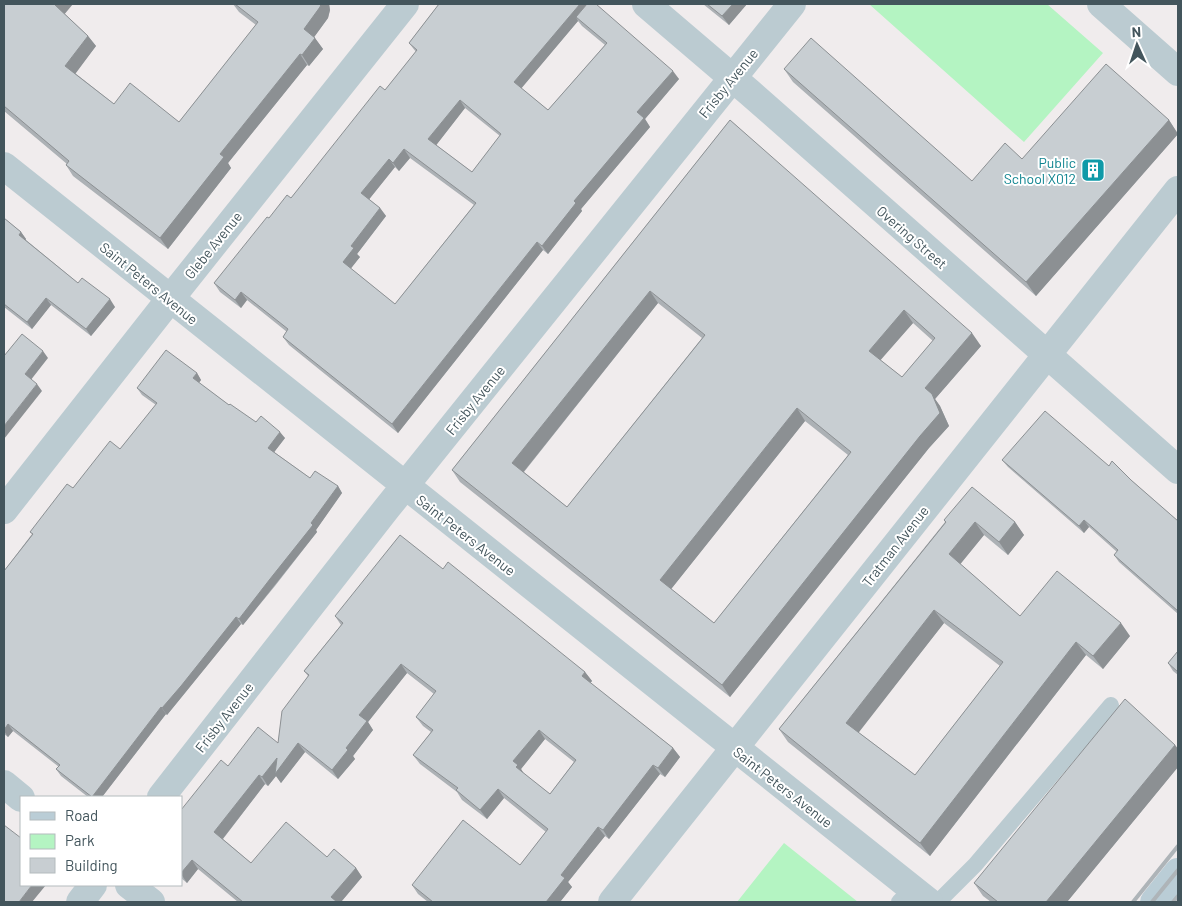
<svg xmlns="http://www.w3.org/2000/svg" width="1182" height="906" viewBox="0 0 1182 906" font-family="Barlow,sans-serif">
<style>
.green{fill:#b4f4c2}
.lines{fill:none;stroke-linecap:round;stroke-linejoin:round}
.lane{stroke:#bbcbd1;stroke-width:16}
.street{stroke:#bbcbd1;stroke-width:28}
.secondary{stroke:#bacdd6;stroke-width:28}
.rail{stroke:#aeb4b8;stroke-width:4}
.wall{fill:#acb1b5;fill-rule:evenodd}
.shaded-wall{fill:#8c9093}
.building{fill:#c8ced2;stroke:#8c9093;fill-rule:evenodd}
.labels{text-anchor:middle;dominant-baseline:central;stroke-width:4;stroke-linejoin:round;paint-order:stroke}
.street-label{font-size:14px;fill:#43555c;stroke:#fff}
.culture-label{font-size:14px;fill:#0d838f;stroke:#fff;text-anchor:end}
</style>
<rect width="100%" height="100%" fill="#f0eced"/>
<path class="green" d="M869 4H1047L1103 53 1024 142Z
M784 843 858 902H737Z"/>
<g class="lines">
<path class="lane" d="M899 902 912 889
M938 902 975 865 1111 705"/>
<path class="street" d="M646 4 749 92 1178 470
M1101 4 1178 72
M4 166 929 902
M4 510 170 299 405 4
M4 784 21 798
M161 797 387 508 792 4
M129 885 151 902
M80 902 93 885
M612 902 1178 190"/>
<path class="secondary" d="M1154 902 1178 872"/>
<path class="rail" d="M1133 902 1178 846
M1152 902 1178 870
M1173 902 1178 896"/>
</g>
<path class="wall" d="M4 4 65 14 88 36 96 46 75 73 114 104 179 122 256 25 239 12 233 4H329L330 10 328 18 314 37 323 49 309 66 307 65 228 163 231 168 168 249 73 176 66 165 67 164 4 111Z
M439 4H585L586 6 679 79 645 119 650 127 581 209 582 211 548 254 543 250 398 433 289 345 283 337 287 332 247 300 241 308 220 292 214 283 269 218 291 198 385 90 416 52 409 43ZM578 21 582 26 605 45 548 110 521 88ZM465 108 500 136 472 172 436 145ZM410 158 474 205 395 304 350 268 360 257 357 254 386 216 380 208 369 199 395 167 399 171Z
M703 4H747L729 25Z
M784 69 972 181 1022 159 1169 120 1178 134 1036 296 793 82Z
M730 120 981 346 935 399 940 406 949 426 929 448 730 697 460 482 452 470ZM658 303 702 338 567 507 524 472ZM913 323 933 341 902 377 880 360ZM805 421 848 455 714 623 671 589Z
M4 218 21 232 26 239V240L78 283 115 307 91 336 51 305 32 329 4 307Z
M197 373 201 380 199 383 229 405 256 422 285 438 274 452 310 478 338 486 342 493 316 530 317 532 275 586 243 625 241 624 185 693 167 715 166 714 102 797H88L61 776 56 769 59 767 13 731 8 737 4 734V571L32 534 30 532 73 488 120 449 156 405 142 395 137 388Z
M1002 460 1109 466 1131 480 1178 521V614L1119 562 1114 555 1117 552 1089 527 1084 533 1008 467Z
M944 520 1015 522 1024 535 1008 555 984 535 960 564 1020 616 1130 636 1103 669 1086 655 930 856 788 742 779 729 945 522ZM944 623 1000 666 915 775 858 732Z
M443 569 585 672 592 681 590 683 673 748 680 757 665 777 660 774 609 839 605 836 568 882 572 887 560 902H428L418 894 412 885 520 865 546 832 504 798 487 819 462 800 457 792 420 764 413 755 431 732 423 726 416 717 434 694 407 673 368 722 373 730 353 756 355 759 338 779 305 752 281 783 276 776 268 786 265 784 223 839 251 863 327 857 356 868 362 877 341 902H238L198 869 187 883 181 878V810L228 766 278 743 308 676 304 671 341 625 335 616ZM545 739 574 762 550 794 524 774 521 769Z
M1178 651V675L1173 671 1168 663Z
M1175 745 1178 749V767L1067 902H991L983 896 974 883Z"/>
<path class="shaded-wall" d="M56 4H73L63 16 55 5Z
M321 4H329L330 10 328 18 312 40 304 29Z
M580 4H585L588 9 576 17 578 21 520 90 514 82Z
M733 4H747L729 25 722 16Z
M88 36 96 46 73 77 65 66Z
M315 38 323 49 309 66 302 55Z
M300 54 307 65 228 163 231 168 168 249 160 238 220 154Z
M673 71 679 79 645 119 650 127 581 209 582 211 548 254 542 246 637 112Z
M460 100 465 108 434 148 428 139Z
M1169 120 1178 134 1036 296 1026 282Z
M404 149 410 158 399 171 393 163Z
M389 159 395 167 367 202 361 193Z
M380 208 386 216 357 254 360 257 349 271 343 262 351 246Z
M21 232 26 239 24 242 19 235Z
M537 242 543 250 398 433 392 424Z
M650 291 658 303 521 475 512 463Z
M241 292 247 300 241 308 235 300Z
M46 298 51 305 32 329 27 322Z
M110 299 115 307 91 336 86 329Z
M904 310 913 323 878 363 869 351Z
M972 333 981 346 935 399 940 406 949 426 929 448 730 697 722 685 925 388Z
M43 351 48 358 30 381 25 374Z
M197 373 201 380 197 385 193 378Z
M37 384 42 391 4 439V426Z
M797 408 805 421 668 593 660 580Z
M280 432 285 438 272 455 268 448Z
M338 486 342 493 316 530 317 532 243 625 239 619 311 523Z
M1084 520 1089 527 1084 533 1079 526Z
M975 522 984 535 958 567 949 554Z
M1015 522 1024 535 1008 555 999 542Z
M934 610 944 623 856 736 846 723Z
M236 617 241 624 167 715 162 708Z
M1121 623 1130 636 1103 669 1093 656Z
M1076 642 1086 655 930 856 920 843Z
M401 664 407 673 368 722 373 730 353 756 355 759 338 779 332 770 346 748 359 715Z
M585 672 592 681 588 686 582 676Z
M161 707 166 714 102 797H92Z
M8 724 13 731 8 737 4 731V730Z
M539 730 545 739 521 769 524 774 516 767 513 761Z
M298 743 305 752 281 783 276 776 268 786 262 777 277 758Z
M1175 745 1178 749V767L1067 902H1046Z
M673 748 680 757 665 777 658 768Z
M653 765 660 774 609 839 603 830Z
M259 775 265 784 221 841 214 832Z
M498 789 504 798 487 819 480 810Z
M598 827 605 836 568 882 572 887 560 902H546L561 875Z
M192 860 198 869 187 883 181 874V873Z
M356 868 362 877 341 902H335L331 897Z
M32 885H46L32 902H19Z"/>
<path class="building" d="M4 4H56L55 5 88 36 65 66 114 104 130 83 179 122 258 22 235 4H321L320 7 304 29 315 38 302 55 300 54 220 154 224 157 160 238 66 165 69 161 4 106Z
M439 4H580L514 82 548 110 607 43 576 17 587 4H596L673 71 637 112 644 118 574 201 576 203 542 246 537 242 392 424 283 337 288 329 241 292 235 300 214 283 267 217 269 218 287 195 291 198 380 86 385 90 417 50 409 43ZM460 100 501 134 472 172 428 139ZM404 149 476 203 395 304 343 262 354 248 351 246 380 208 361 193 389 159 393 163Z
M707 4H733L722 16Z
M811 38 972 181 1005 143 1022 159 1106 64 1169 120 1026 282 784 69Z
M730 120 972 333 925 388 932 394 940 413 920 436 722 685 452 470ZM650 291 705 335 567 507 512 463ZM904 310 935 338 902 377 869 351ZM797 408 851 452 714 623 660 580Z
M4 218 21 232 19 235 78 283 82 278 110 299 86 329 46 298 27 322 4 304Z
M22 334 43 351 25 374 37 384 4 426V356Z
M166 350 197 373 193 378 229 405 230 404 256 422 261 416 280 432 268 448 310 478 315 471 338 486 311 523 313 525 270 579 239 619 236 617 181 686 162 708 161 707 92 797 56 769 60 765 8 724 4 730V571L33 534 30 532 67 484 73 488 110 441 120 449 157 403 137 388Z
M1045 411 1109 466 1112 461 1131 480 1178 521V611L1114 555 1118 550 1084 520 1079 526 1002 460Z
M972 487 1015 522 999 542 975 522 949 554 1020 616 1057 571 1121 623 1093 656 1076 642 920 843 779 729 946 522 944 520ZM934 610 1003 662 915 775 846 723Z
M400 535 443 569 448 562 585 672 582 676 673 748 658 768 653 765 603 830 598 827 561 875 565 878 546 902H433L412 885 463 820 520 865 548 829 498 789 480 810 456 790 458 788 413 755 433 730 416 717 436 691 401 664 359 715 367 721 346 748 348 750 332 770 298 743 275 774 277 758 262 777 259 775 214 832 251 863 286 822 327 857 334 849 356 868 331 897 337 902H243L192 860 181 873V810L221 760 228 766 258 727 278 743 282 711 309 675 304 671 343 623 335 616ZM539 730 576 760 550 794 516 767 518 765 513 761Z
M1178 651V672L1168 663Z
M1125 699 1175 745 1046 902H998L974 883Z
M4 825 21 838V885H32L19 902H4Z"/>
<defs>
<g id="building-square" transform="scale(1.25)"><rect x="-9" y="-9" width="18" height="18" rx="4" fill="#0f9aa8" stroke="#fff"/><path d="M-4-6H4V6H1V3H-1V6H-4ZM-2.5-4.3h1.7v1.8h-1.7ZM.8-4.3h1.7v1.8H.8ZM-2.5-1h1.7V.8h-1.7ZM.8-1h1.7V.8H.8Z" fill="#fff"/></g>
</defs>
<g fill-rule="evenodd">
<use href="#building-square" x="1093" y="170"/>
</g>
<g class="labels">
<g class="street-label">
<text transform="translate(728 83) rotate(-51)">Frisby Avenue</text>
<text transform="translate(912 237) rotate(41)">Overing Street</text>
<text transform="translate(213 245) rotate(-51)">Glebe Avenue</text>
<text transform="translate(149 283) rotate(39)">Saint Peters Avenue</text>
<text transform="translate(475 400) rotate(-51)">Frisby Avenue</text>
<text transform="translate(466 535) rotate(38)">Saint Peters Avenue</text>
<text transform="translate(895 546) rotate(-52)">Tratman Avenue</text>
<text transform="translate(224 717) rotate(-52)">Frisby Avenue</text>
<text transform="translate(783 787) rotate(38)">Saint Peters Avenue</text>
</g>
<g class="culture-label">
<text x="1076" y="162">Public<tspan x="1076" dy="16">School X012</tspan></text>
</g>
</g>
<rect width="1182" height="906" fill="none" stroke="#43555c" stroke-width="10"/>
<rect x="20" y="796" width="162" height="90" fill="#ffffff" stroke="#b4bbbe"/>
<rect x="30" y="812" width="25" height="8" fill="#bacdd6" stroke="#b4bbbe"/>
<text x="65" y="821" font-size="15" fill="#43555c">Road</text>
<rect x="30" y="834" width="25" height="15" fill="#b4f4c2" stroke="#b4bbbe"/>
<text x="65" y="846" font-size="15" fill="#43555c">Park</text>
<rect x="30" y="858" width="25" height="15" fill="#c8ced2" stroke="#b4bbbe"/>
<text x="65" y="871" font-size="15" fill="#43555c">Building</text>
<g transform="translate(1137 45) rotate(357)" stroke="#ffffff" stroke-width="4" paint-order="stroke">
<path d="M0-4L9 19L0 12L-9 19Z" fill="#43555c"/>
<text y="-8" font-size="14" font-weight="bold" text-anchor="middle" fill="#43555c">N</text>
</g>
</svg>
